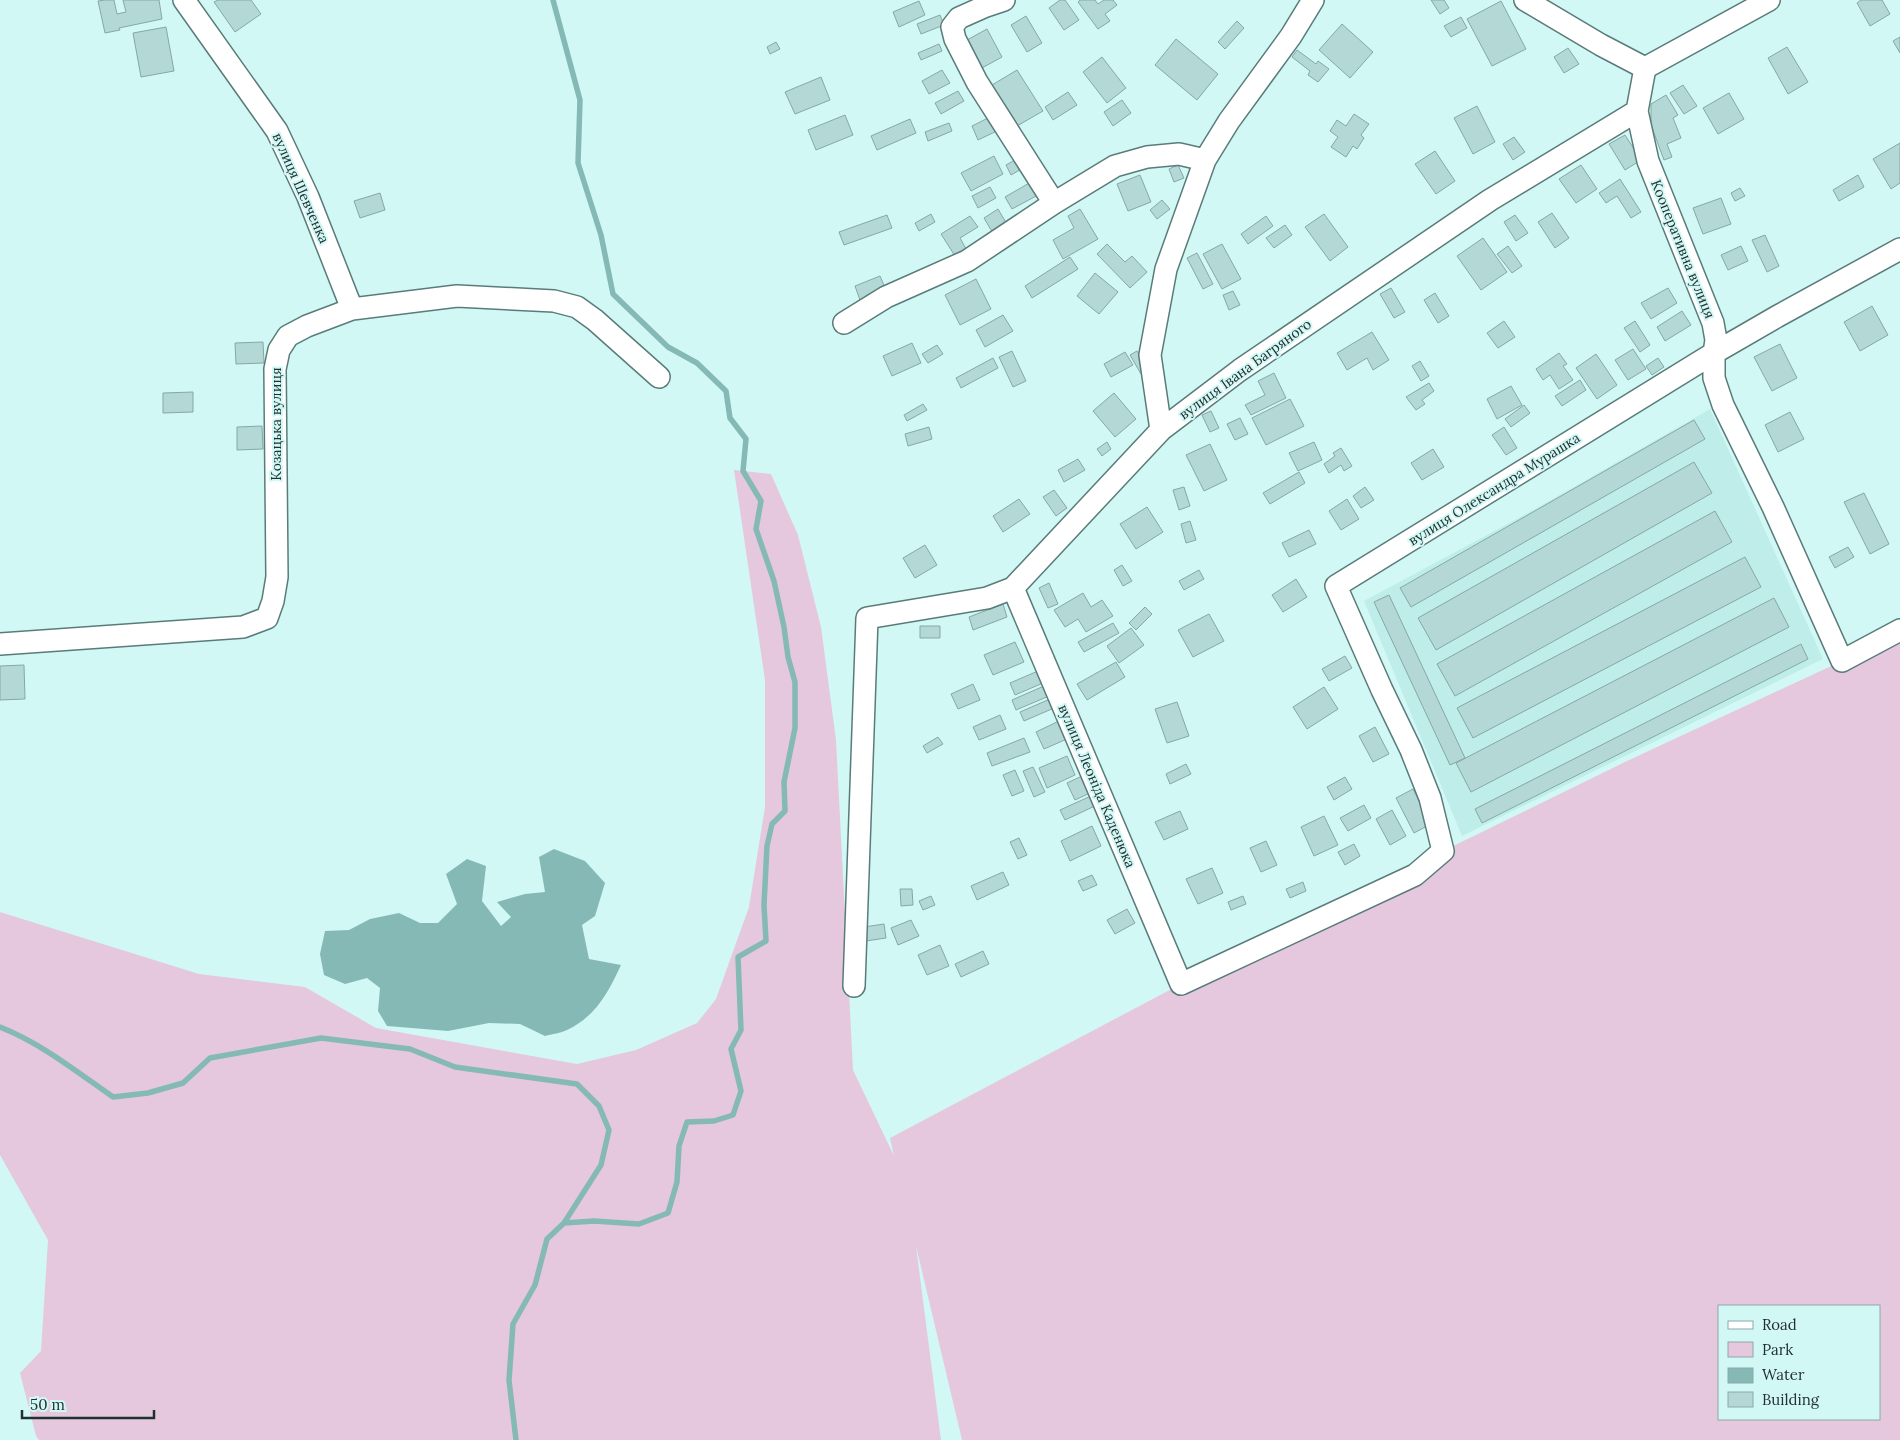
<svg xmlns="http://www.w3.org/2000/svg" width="1900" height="1440" viewBox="0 0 1900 1440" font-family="Lora,serif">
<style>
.built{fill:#beedea}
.green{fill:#e5c8dd;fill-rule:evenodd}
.water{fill:#85b9b6}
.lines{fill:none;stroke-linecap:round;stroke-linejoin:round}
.stream{stroke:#85b9b6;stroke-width:5.5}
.building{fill:#b3d8d6;stroke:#84a8a6}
.minor-casing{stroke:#597c7a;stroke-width:24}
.minor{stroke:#fff;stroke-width:21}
.labels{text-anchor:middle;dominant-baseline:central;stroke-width:4;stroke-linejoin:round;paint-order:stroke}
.street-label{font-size:14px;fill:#223130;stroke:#d2f8f6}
</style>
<rect width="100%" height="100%" fill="#d2f8f6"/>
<path class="built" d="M1710 409 1823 659 1462 836 1364 601 1537 508Z"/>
<path class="green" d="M734 470 771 474 798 535 821 627 836 740 853 1070 894 1156 890 1138 1181 984 1443 851 1627 761 1842 661 1900 630V1440H962L916 1246 941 1440H39L36 1436 20 1373 41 1351 48 1240 0 1155V912L199 974 305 987 376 1028 577 1064 636 1050 697 1023 716 999 749 907 765 807V680ZM1719 1306H1879V1419H1719Z"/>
<path class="water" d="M554 849 585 861 605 883 595 916 582 925 589 959 621 965C608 993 596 1016 567 1030 561 1033 552 1034 545 1036L520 1024 489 1023 448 1031 387 1026 378 1011 380 988 367 978 345 984 324 975 320 954 325 931 349 930 370 919 399 913 420 923H438L457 904 446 874 467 859 486 866 482 901 501 926 511 917 497 902 525 894 545 892 539 857Z"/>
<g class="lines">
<path class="stream" d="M0 1027C41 1043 77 1072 113 1097L148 1093 183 1083 210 1058 321 1038 410 1049 455 1067 577 1084 599 1106 609 1130 601 1165 564 1223
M516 1440 509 1380 513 1324 535 1285 547 1239 564 1223 594 1221 639 1224 668 1213 677 1182 679 1146 687 1122 714 1121 733 1115 741 1091 731 1049 741 1030 738 957 766 941 764 905 767 846 772 824 785 811 784 782 795 728V682L788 657 784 627 774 581 756 529 761 501 743 471 746 439 730 418 726 391 697 363 668 347 613 294 601 235 578 163 580 100 553 0"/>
</g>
<path class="building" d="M105 0H114L117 14 126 12 123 0H159L162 19 119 28 120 30 105 33 98 1Z
M218 0H251L261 14 235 32 214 2Z
M1060 0H1065L1079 20 1064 30 1049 8Z
M1080 0H1095L1098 4 1104 0H1113L1117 5 1105 14 1110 21 1098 29 1078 2Z
M1431 0H1444L1449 8 1440 14Z
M1861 0H1882L1890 14 1870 26 1857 3Z
M919 1 925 15 899 27 893 12Z
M1501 1 1526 49 1492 66 1467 19Z
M940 15 944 25 921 34 917 24Z
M1026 16 1042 43 1027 52 1011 25Z
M1461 17 1467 28 1451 37 1444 26Z
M1237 21 1244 28 1225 49 1218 42Z
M1342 24 1373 52 1350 78 1319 50Z
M166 27 174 71 141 77 133 33Z
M987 29 1002 57 982 68 967 40Z
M1900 37V53L1893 41Z
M1176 39 1218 74 1197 100 1155 65Z
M776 42 780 49 770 54 767 47Z
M939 44 942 51 921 60 918 53Z
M1787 47 1808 82 1788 94 1768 58Z
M1568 48 1579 64 1564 73 1554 57Z
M1297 50 1316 64 1318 61 1329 69 1318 82 1308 75 1310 71 1292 57Z
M1102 57 1126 88 1107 103 1083 72Z
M942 70 950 83 929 94 922 81Z
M1017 70 1043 111 1017 126 992 85Z
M821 77 830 100 795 114 785 92Z
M1683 85 1697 106 1684 114 1670 93Z
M958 91 964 101 941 114 935 103Z
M1068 92 1077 105 1053 120 1045 107Z
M1729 93 1744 119 1718 134 1703 108Z
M1666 95 1678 115 1673 118 1681 138 1667 144 1672 157 1664 160 1651 125V104Z
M1122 100 1131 113 1113 126 1104 112Z
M1477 106 1495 142 1473 154 1454 118Z
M1354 114 1369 124 1361 135 1364 138 1357 149 1353 146 1346 157 1331 147 1338 137 1330 131 1337 120 1346 126Z
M845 115 853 135 816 150 808 130Z
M994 115 1001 129 978 140 972 126Z
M910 119 916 133 877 150 871 136Z
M949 123 952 131 928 141 925 132Z
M1625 135 1641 160 1625 170 1609 144Z
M1514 137 1525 152 1513 160 1503 144Z
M1900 143V183L1891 189 1873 159Z
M1435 151 1455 181 1436 194 1415 164Z
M994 156 1003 174 971 191 961 173Z
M1020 157 1025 167 1011 175 1006 165Z
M1178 165 1184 178 1174 182 1169 169Z
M1581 165 1597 189 1576 203 1559 179Z
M1140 175 1151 202 1128 211 1117 184Z
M1858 175 1864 187 1839 201 1833 190Z
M1620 179 1641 212 1631 218 1617 196 1606 203 1599 193Z
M1031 182 1038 195 1012 209 1005 197Z
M990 187 996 198 978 208 972 196Z
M1740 188 1745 196 1735 201 1731 193Z
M380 193 385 210 360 218 354 201Z
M1721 198 1731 224 1703 234 1693 208Z
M1162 200 1170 209 1157 219 1150 210Z
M998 209 1008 226 994 235 984 218Z
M1080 209 1098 239 1063 259 1053 240 1074 228 1068 216Z
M1552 213 1569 238 1555 248 1538 222Z
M931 214 935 222 919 231 915 223Z
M1324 214 1348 247 1330 261 1305 227Z
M887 215 892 228 844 245 839 232Z
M1515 215 1528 233 1516 241 1504 222Z
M970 216 978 227 960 238 966 249 955 256 941 234Z
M1266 216 1273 226 1248 244 1241 234Z
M1285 225 1292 235 1274 248 1266 238Z
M1765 235 1779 266 1767 272 1752 240Z
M1483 238 1507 272 1481 290 1457 256Z
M1107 244 1125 262 1132 256 1147 272 1130 288 1097 254Z
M1222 244 1241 279 1222 289 1203 254Z
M1508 246 1522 266 1512 273 1497 254Z
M1741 246 1748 261 1728 270 1721 255Z
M1197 253 1213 284 1203 289 1187 258Z
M1070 257 1078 269 1032 298 1025 286Z
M1095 273 1118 292 1099 314 1077 296Z
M880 276 886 290 860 300 855 286Z
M976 279 991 309 960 325 945 295Z
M1391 288 1405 312 1394 318 1380 294Z
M1668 288 1677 303 1651 319 1641 303Z
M1233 291 1240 305 1229 310 1223 295Z
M1435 293 1449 316 1438 323 1424 300Z
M1872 306 1888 335 1860 351 1844 322Z
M1682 311 1691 325 1665 341 1657 327Z
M1003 315 1013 331 985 347 976 330Z
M1504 321 1515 337 1498 348 1487 333Z
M1635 321 1650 345 1640 352 1624 328Z
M1372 332 1389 360 1373 370 1367 358 1347 370 1337 353Z
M263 342 264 363 236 364 235 343Z
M912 343 921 363 892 376 883 356Z
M1780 344 1797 378 1772 391 1754 357Z
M937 345 943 354 928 363 922 354Z
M1633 349 1646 369 1628 380 1615 360Z
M1012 351 1026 381 1013 387 999 357Z
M1137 351 1148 370 1141 374 1130 355Z
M1125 352 1133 365 1111 377 1104 364Z
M1559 353 1567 364 1563 366 1573 380 1559 389 1550 375 1543 380 1536 369Z
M1596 354 1617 385 1597 399 1576 368Z
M993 358 998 368 961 388 956 378Z
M1658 358 1664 367 1652 375 1646 366Z
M1420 361 1429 376 1421 381 1412 366Z
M1274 373 1286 398 1251 415 1245 405 1265 395 1258 381Z
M1580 380 1586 390 1562 406 1555 396Z
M1429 383 1434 391 1422 400 1425 404 1416 410 1406 397Z
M1511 386 1522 405 1497 419 1487 399Z
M193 392V412L163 413V393Z
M1114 393 1136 419 1115 437 1093 411Z
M1290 399 1304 426 1266 445 1252 418Z
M923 404 927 410 907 421 904 415Z
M1524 405 1530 413 1511 427 1505 419Z
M1211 411 1219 428 1210 432 1202 415Z
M1790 412 1804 439 1778 452 1765 425Z
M1240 418 1248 434 1235 440 1227 424Z
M1694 420 1705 439 1411 607 1400 588Z
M262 426 263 449 237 450V427Z
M929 427 932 439 908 446 905 434Z
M1504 427 1517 448 1506 455 1492 435Z
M1107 442 1111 449 1102 456 1097 449Z
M1314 442 1322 460 1298 471 1289 453Z
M1210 444 1227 480 1204 491 1186 455Z
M1341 448 1352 466 1344 471 1341 465 1329 473 1324 464 1335 456 1333 453Z
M1433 449 1444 467 1422 480 1411 463Z
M1078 459 1085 470 1064 482 1058 470Z
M1694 462 1712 493 1436 650 1418 618Z
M1299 472 1305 483 1270 504 1263 493Z
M1184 487 1190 506 1179 510 1173 490Z
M1365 487 1374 500 1361 508 1353 496Z
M1054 490 1067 508 1056 516 1043 497Z
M1864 493 1889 544 1870 554 1844 502Z
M1019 499 1030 514 1003 532 993 516Z
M1347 499 1359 519 1341 530 1329 511Z
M1147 507 1163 532 1136 549 1120 524Z
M1715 511 1732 542 1455 696 1437 664Z
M1190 521 1196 540 1186 543 1181 524Z
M1309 530 1316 544 1289 557 1282 543Z
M925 545 937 565 915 578 903 558Z
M1848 547 1854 557 1835 568 1829 557Z
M1745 557 1761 587 1473 738 1457 708Z
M1122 565 1132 581 1123 586 1114 570Z
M1199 570 1204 579 1184 590 1179 581Z
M1296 579 1307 597 1283 612 1272 595Z
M1049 583 1058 604 1048 608 1039 588Z
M1083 593 1091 607 1102 600 1113 616 1086 632 1078 619 1065 627 1054 610Z
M1389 595 1465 758 1450 765 1374 602Z
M1774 598 1789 627 1471 792 1456 763Z
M1003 604 1007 617 973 630 969 617Z
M1145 607 1152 614 1136 630 1129 623Z
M1209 614 1224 641 1193 657 1178 630Z
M1113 623 1119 633 1084 652 1078 642Z
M920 626H940V638H920Z
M1131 628 1144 645 1119 663 1107 646Z
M1015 642 1024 662 993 675 984 655Z
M1801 644 1808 659 1482 823 1475 809Z
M1345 656 1352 668 1329 681 1322 669Z
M1116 662 1125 677 1087 700 1077 684Z
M24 665 25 699 0 700V666Z
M1038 671 1043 683 1015 695 1010 683Z
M973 684 980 700 958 709 951 694Z
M1044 686 1049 696 1016 710 1012 700Z
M1324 687 1338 709 1307 729 1293 707Z
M1050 699 1054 708 1024 721 1020 712Z
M1177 702 1189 736 1167 743 1155 709Z
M1000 715 1006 729 979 740 973 727Z
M1059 721 1067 739 1044 749 1036 732Z
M1375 727 1389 754 1373 762 1359 736Z
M938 737 943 744 927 753 923 746Z
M1024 738 1030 752 992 766 987 753Z
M1067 756 1075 775 1047 788 1039 768Z
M1186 764 1191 774 1170 784 1166 774Z
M1033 767 1045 792 1034 797 1023 771Z
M1015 770 1024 791 1012 796 1003 775Z
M1082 776 1090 793 1075 800 1067 783Z
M1345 777 1352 789 1334 800 1327 787Z
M1413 789 1431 824 1414 833 1396 798Z
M1093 795 1097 805 1065 820 1060 810Z
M1364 805 1371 818 1348 831 1340 818Z
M1392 810 1406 836 1390 845 1376 819Z
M1180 811 1188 829 1164 840 1155 822Z
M1324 816 1338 845 1314 856 1301 827Z
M1092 826 1101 846 1070 861 1061 841Z
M1019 838 1027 855 1018 859 1010 842Z
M1266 841 1277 865 1261 872 1250 848Z
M1354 844 1360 856 1345 865 1338 852Z
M1212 868 1223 893 1198 904 1186 879Z
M1003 872 1009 885 977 900 971 886Z
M1092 875 1097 885 1083 891 1078 881Z
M1303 882 1306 891 1290 898 1286 889Z
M900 889H912L913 905 901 906Z
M931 896 935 905 923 910 919 901Z
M1243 896 1246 904 1231 910 1228 902Z
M1127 909 1135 923 1115 934 1107 920Z
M911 920 919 936 898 945 891 928Z
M884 924 886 938 866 941 864 927Z
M940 945 949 966 927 975 918 955Z
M983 951 989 964 961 977 955 964Z"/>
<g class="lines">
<g class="minor-casing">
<path id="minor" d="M184 0 277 131 308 197 352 309
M984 0 986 6 1004 0
M1525 0 1601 45 1645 68
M986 6 959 18 952 27 955 39 977 82 1054 203
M1645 68 1637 111 1648 161 1713 323 1716 340 1714 353V378L1723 405 1773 507 1842 661 1900 630
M1645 68 1769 0
M844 323 886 297 967 261 1054 203 1115 166 1147 157 1179 154 1205 160
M1161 430 1150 355 1166 269 1205 160 1229 121 1291 36 1313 0
M1013 588 1181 984 1415 875 1443 851 1430 798 1411 750 1382 690 1336 586 1714 353 1778 316 1900 249
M0 644 243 627 267 618 273 601 277 577 275 369 279 350 288 336 307 326 352 309 457 296 554 301 577 307 595 320 659 377
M854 986 867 618 987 598 1013 588 1161 430 1240 370 1490 200 1637 111"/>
</g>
<use href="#minor" class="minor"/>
</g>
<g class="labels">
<g class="street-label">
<text transform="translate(301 188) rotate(66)">вулиця Шевченка</text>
<text transform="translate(1683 249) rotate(68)">Кооперативна вулиця</text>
<text transform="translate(1245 369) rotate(-36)">вулиця Івана Багряного</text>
<text transform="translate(276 424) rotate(-90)">Козацька вулиця</text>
<text transform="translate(1494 489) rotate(-32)">вулиця Олександра Мурашка</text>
<text transform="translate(1097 786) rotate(67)">вулиця Леоніда Каденюка</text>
</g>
</g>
<rect x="1718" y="1305" width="162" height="115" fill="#d2f8f6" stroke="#8ca8a7"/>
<rect x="1728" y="1321" width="25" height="8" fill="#ffffff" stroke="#8ca8a7"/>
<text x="1762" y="1330" font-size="15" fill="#223130">Road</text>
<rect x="1728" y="1342" width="25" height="15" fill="#e5c8dd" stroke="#8ca8a7"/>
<text x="1762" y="1355" font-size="15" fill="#223130">Park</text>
<rect x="1728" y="1368" width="25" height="15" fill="#85b9b6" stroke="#8ca8a7"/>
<text x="1762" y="1380" font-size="15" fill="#223130">Water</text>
<rect x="1728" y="1392" width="25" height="15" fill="#b3d8d6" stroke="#8ca8a7"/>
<text x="1762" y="1405" font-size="15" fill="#223130">Building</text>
<path d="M22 1410v8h132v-8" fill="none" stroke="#223130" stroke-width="2.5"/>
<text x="30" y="1410" font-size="15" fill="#223130" stroke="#d2f8f6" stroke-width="4" paint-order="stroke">50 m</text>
</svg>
